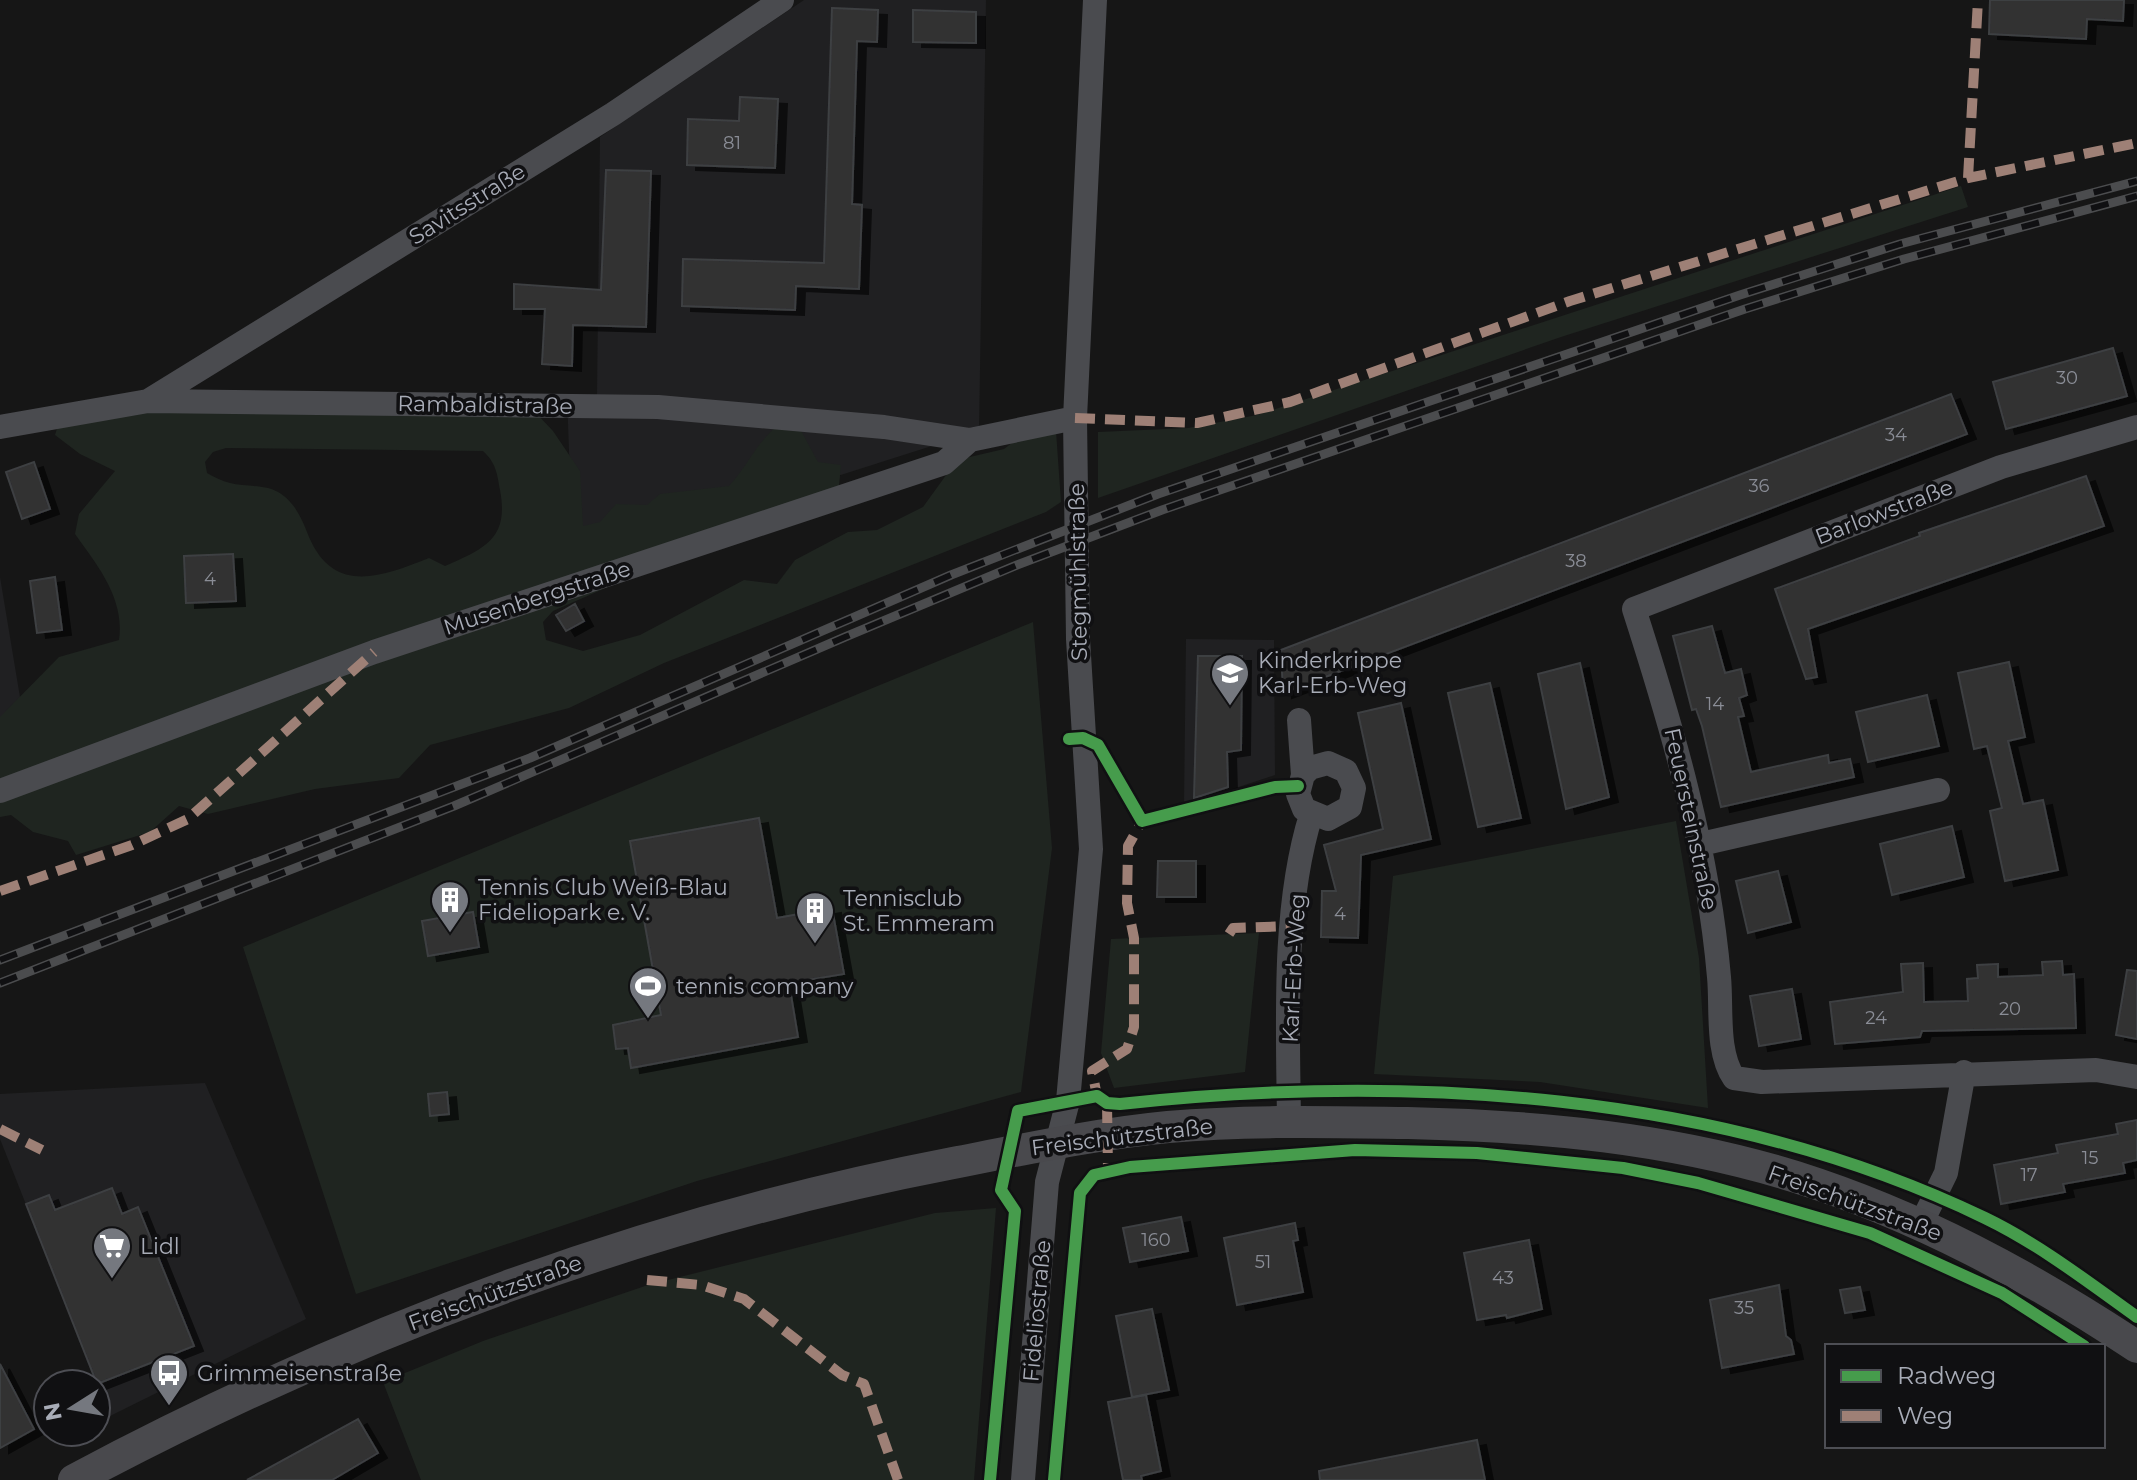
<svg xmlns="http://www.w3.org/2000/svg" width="2137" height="1480" viewBox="0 0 2137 1480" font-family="Montserrat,sans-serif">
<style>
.built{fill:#202022}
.green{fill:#1f2520;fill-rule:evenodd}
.building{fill:#303032;stroke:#3e3f42;stroke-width:2;filter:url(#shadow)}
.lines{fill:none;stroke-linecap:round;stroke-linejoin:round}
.minor{stroke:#4a4b4f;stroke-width:24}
.secondary{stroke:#49494d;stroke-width:32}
.rail-casing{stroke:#4b4c4e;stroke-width:9}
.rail{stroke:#101012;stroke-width:6;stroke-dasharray:18;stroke-linecap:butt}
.quiet{stroke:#9e8076;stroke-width:10;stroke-dasharray:20 10;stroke-linecap:butt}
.cycleway-casing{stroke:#101012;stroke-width:17}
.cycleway{stroke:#469c4c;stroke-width:12}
.labels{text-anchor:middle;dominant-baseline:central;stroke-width:7;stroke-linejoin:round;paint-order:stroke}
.number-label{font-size:18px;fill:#8a8d96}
.street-label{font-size:22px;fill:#a8acb7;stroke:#101012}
.poi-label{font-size:22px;fill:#a8acb7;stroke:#101012;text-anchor:start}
</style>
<defs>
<filter id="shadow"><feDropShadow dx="9" dy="5" stdDeviation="0" flood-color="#0009"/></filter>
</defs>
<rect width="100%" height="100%" fill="#161616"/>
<path class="built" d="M804 0H986L979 431 573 560 567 396 597 395 600 137Z
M0 577 32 769 0 781Z
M1186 639 1274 640 1275 775 1184 805Z
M205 1083 306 1319 110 1416 0 1139V1094Z"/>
<path class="green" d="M1961 186 1968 207 1561 337 1098 498V432L1188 428 1257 415Z
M148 411 536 413 553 431 580 471 583 526 600 522 616 504 647 505 660 494 729 486C751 462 755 443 782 422L799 427 818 462 841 465 839 486 553 611 543 622 546 640 583 651 640 635 744 580 777 584 795 560 848 532 877 530 923 507 957 460 1004 449 1026 432 1056 431 1061 502 1046 512 664 663 569 708 430 745 399 778 315 789 208 814 179 806 150 832 76 855 68 841 33 832 11 815 0 817V717L59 657 119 640C125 599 98 566 75 534L79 514 115 471 80 454 55 435 59 422ZM226 448 483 451C496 463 497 473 500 490 509 538 486 548 445 566L429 558C381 577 334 595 309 537 302 519 295 502 278 492 265 484 244 487 230 483 222 481 214 477 207 473L205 462 213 452Z
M1033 622 1052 848 1021 1092 697 1181 356 1294 243 947Z
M1676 821 1699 958 1708 1108 1540 1082 1374 1074 1393 876Z
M1259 933 1245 1072 1114 1088 1101 1053 1111 939Z
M996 1208 974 1480H421L383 1382 483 1341 648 1285 935 1213Z"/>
<path class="building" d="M1990 0H2124L2123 21 2087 19 2086 39 1989 34Z
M832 8 878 10 877 42 857 41 852 204 862 205 859 289 796 286 795 310 682 306 683 259 824 263Z
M913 10 976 12V43L913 42Z
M740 97 778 99 775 168 687 165 688 119 739 121Z
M606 170 651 171 646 327 573 325 572 366 542 364 545 309H514V284L601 290Z
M2113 348 2127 396 2006 429 1993 382Z
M1951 394 1967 434 1283 693 1281 650Z
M34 462 50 509 22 519 6 472Z
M2086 476 2104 526 1808 629 1817 677 1806 679 1775 589 1920 536 1919 533Z
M233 554 236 601 186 603 184 556Z
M55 577 62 630 37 633 30 581Z
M575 604 584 621 566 631 556 615Z
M1712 626 1725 673 1741 669 1747 695 1739 698 1744 716 1738 717 1751 772 1828 755 1829 763 1850 759 1854 777 1721 807 1702 726 1696 709 1692 710 1673 636Z
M1198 656H1242L1241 750 1227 752 1228 787 1194 798Z
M2009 662 2025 737 2008 741 2023 804 2043 800 2058 870 2005 881 1990 811 2002 808 1987 746 1974 749 1958 673Z
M1580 663 1609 797 1566 809 1538 674Z
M1490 683 1521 818 1478 827 1448 693Z
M1927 695 1939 746 1868 762 1856 712Z
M1401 703 1431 839 1361 855 1358 938 1321 937 1322 891H1336L1324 845 1383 829 1358 713Z
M759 818 777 918 832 908 844 974 789 983 798 1037 631 1068 628 1048 616 1049 613 1025 661 1015 630 841Z
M1952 826 1964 877 1892 895 1880 844Z
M1158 861H1196V897H1157Z
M1778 871 1791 922 1748 933 1736 881Z
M473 912 479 947 428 956 422 921Z
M2062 961 2063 975 2074 974 2076 1028 1922 1031 1920 1037 1835 1044 1830 1002 1903 992 1901 964 1923 963 1924 1002 1968 1001 1967 979 1978 978 1977 965 1998 964V977L2043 975 2042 962Z
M2127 970 2137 971V1039L2116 1035Z
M1792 989 1801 1039 1759 1046 1750 996Z
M447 1092 449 1114 430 1116 428 1094Z
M2137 1120V1160L2123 1163 2125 1173 2063 1184 2065 1192 2001 1204 1994 1165 2058 1153 2056 1145 2118 1134 2116 1124Z
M112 1188 122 1214 138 1207 194 1346 97 1384 26 1204 49 1195 55 1210Z
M1181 1217 1188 1251 1130 1262 1123 1228Z
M1295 1223 1298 1240 1293 1241 1303 1292 1237 1305 1224 1238Z
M1529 1240 1542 1309 1507 1318 1506 1315 1477 1320 1464 1253Z
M1779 1285 1786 1336 1791 1340 1794 1354 1722 1368 1710 1300Z
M1860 1287 1865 1310 1845 1313 1840 1290Z
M1152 1309 1169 1390 1132 1397 1116 1316Z
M0 1364 34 1429 0 1448Z
M1146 1395 1161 1471 1141 1476 1142 1480H1123L1108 1402Z
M358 1419 378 1453 332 1480H247Z
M1477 1440 1485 1480H1320L1319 1471Z"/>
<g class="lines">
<path class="minor" d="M148 401 613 114 782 0
M0 427 148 401 658 407 884 427 970 440
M2137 427 2001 467 1634 609C1673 730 1708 850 1719 977 1722 1008 1716 1052 1734 1078L1762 1082 2096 1070 2137 1077
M1299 720 1303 775 1298 794 1304 809 1328 819 1350 807 1354 788 1346 771 1328 763 1310 768 1303 775
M0 791 374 652 944 463 970 440 1075 418
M1701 844 1938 790
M1289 1122C1288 1025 1282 908 1311 815
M1921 1224 1946 1173 1964 1072
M1023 1480 1047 1182 1068 1101 1091 849 1078 639 1075 418 1095 0"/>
<path class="secondary" d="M74 1480C350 1333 646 1222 953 1163 1025 1149 1096 1134 1168 1127 1248 1120 1329 1122 1408 1123 1539 1126 1671 1138 1796 1177 1919 1216 2030 1276 2137 1347"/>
<g class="rail-casing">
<path id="rail" d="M0 960 530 758 951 575 1158 494 1740 295 1900 244 2137 181
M0 983 454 806 845 637 1017 565 1162 510 1745 309 1904 259 2137 196"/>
</g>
<use href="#rail" class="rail"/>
<path class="quiet" d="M1968 178 1978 0
M1075 418 1197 423 1290 402 1570 301 1968 178 2137 143
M0 891 132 845 188 819 374 652
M1229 934 1233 928 1292 926
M1090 1098 1097 1096 1092 1071 1127 1049 1134 1027V938L1127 903 1128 846 1142 821
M1107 1103 1108 1170
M0 1129 42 1150
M647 1280 701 1285 744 1299 842 1375 864 1384 898 1480"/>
<g class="cycleway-casing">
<path id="cycleway" d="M1069 739 1083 738 1098 745 1142 821 1275 787 1298 786
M990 1480 1015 1211 1001 1190 1018 1111 1097 1096 1107 1103 1120 1104C1406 1073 1722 1091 1985 1218 2039 1244 2088 1282 2137 1317
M1054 1480 1080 1193 1094 1175 1130 1167 1355 1150 1477 1153 1623 1168 1698 1183 1870 1233 2002 1293 2084 1346"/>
</g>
<use href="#cycleway" class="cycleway"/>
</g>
<defs>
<g id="school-pin" transform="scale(2)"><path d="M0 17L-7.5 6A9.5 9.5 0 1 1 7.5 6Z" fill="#75787f" stroke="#101012"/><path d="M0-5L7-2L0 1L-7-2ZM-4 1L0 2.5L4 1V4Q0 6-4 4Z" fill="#fff"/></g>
<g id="building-pin" transform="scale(2)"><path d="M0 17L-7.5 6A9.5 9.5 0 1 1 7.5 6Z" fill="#75787f" stroke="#101012"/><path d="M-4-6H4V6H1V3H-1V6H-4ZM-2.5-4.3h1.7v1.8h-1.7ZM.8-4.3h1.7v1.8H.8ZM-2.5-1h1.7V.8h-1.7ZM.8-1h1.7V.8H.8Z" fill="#fff"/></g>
<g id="stadium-pin" transform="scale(2)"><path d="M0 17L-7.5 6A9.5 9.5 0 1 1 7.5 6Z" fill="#75787f" stroke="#101012"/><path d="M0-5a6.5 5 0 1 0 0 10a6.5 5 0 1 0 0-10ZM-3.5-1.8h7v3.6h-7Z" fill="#fff"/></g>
<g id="supermarket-pin" transform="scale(2)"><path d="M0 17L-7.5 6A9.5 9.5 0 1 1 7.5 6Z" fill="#75787f" stroke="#101012"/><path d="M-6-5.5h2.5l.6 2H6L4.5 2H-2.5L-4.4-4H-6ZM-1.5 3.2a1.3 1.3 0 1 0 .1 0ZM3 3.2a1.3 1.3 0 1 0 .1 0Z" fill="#fff"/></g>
<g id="bus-pin" transform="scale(2)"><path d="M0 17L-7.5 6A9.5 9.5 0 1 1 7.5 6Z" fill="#75787f" stroke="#101012"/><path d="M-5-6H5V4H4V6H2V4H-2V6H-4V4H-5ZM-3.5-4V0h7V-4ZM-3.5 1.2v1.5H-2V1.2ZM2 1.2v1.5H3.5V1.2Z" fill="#fff"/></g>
</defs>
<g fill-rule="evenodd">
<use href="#school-pin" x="1230" y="673"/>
<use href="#building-pin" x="450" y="900"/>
<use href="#building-pin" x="815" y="911"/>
<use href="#stadium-pin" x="648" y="986"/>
<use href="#supermarket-pin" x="112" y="1246"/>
<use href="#bus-pin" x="169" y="1373"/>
</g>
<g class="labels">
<g class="number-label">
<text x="732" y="143">81</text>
<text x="2067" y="378">30</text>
<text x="1896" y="435">34</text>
<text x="1759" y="486">36</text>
<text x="1576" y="561">38</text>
<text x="210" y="579">4</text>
<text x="1715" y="704">14</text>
<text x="1340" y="914">4</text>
<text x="2010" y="1009">20</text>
<text x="1876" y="1018">24</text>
<text x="2090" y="1158">15</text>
<text x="2029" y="1175">17</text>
<text x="1156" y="1240">160</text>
<text x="1263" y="1262">51</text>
<text x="1503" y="1278">43</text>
<text x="1744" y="1308">35</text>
</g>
<g class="street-label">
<text transform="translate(467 204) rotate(-32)">Savitsstraße</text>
<text transform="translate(485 405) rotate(1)">Rambaldistraße</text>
<text transform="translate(1884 512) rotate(-21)">Barlowstraße</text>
<text transform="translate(1078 572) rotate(-91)">Stegmühlstraße</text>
<text transform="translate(537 598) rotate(-18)">Musenbergstraße</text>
<text transform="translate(1691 819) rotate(78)">Feuersteinstraße</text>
<text transform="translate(1294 968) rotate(-87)">Karl-Erb-Weg</text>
<text transform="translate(1122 1137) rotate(-7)">Freischützstraße</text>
<text transform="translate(1855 1203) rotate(20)">Freischützstraße</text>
<text transform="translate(495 1293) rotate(-20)">Freischützstraße</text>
<text transform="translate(1037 1311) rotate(-85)">Fideliostraße</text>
</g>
<g class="poi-label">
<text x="1258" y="660">Kinderkrippe<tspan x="1258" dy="25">Karl-Erb-Weg</tspan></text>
<text x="478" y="887">Tennis Club Weiß-Blau<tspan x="478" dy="25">Fideliopark e. V.</tspan></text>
<text x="843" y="898">Tennisclub<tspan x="843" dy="25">St. Emmeram</tspan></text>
<text x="676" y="986">tennis company</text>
<text x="140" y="1246">Lidl</text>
<text x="197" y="1373">Grimmeisenstraße</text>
</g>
</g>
<rect x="1825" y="1344" width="280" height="104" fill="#101012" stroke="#4d4e54" stroke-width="2"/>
<rect x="1841" y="1370" width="40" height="12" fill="#469c4c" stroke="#4d4e54" stroke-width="2"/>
<text x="1897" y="1384" font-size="24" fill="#a8acb7">Radweg</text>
<rect x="1841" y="1410" width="40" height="12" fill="#9e8076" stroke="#4d4e54" stroke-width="2"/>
<text x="1897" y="1424" font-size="24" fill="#a8acb7">Weg</text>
<g transform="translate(72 1408) rotate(259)"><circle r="38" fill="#101012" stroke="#4d4e54" stroke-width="2"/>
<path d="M0-6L14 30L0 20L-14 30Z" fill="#75787f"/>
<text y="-12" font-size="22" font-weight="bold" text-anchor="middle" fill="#a8acb7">N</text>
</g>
</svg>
